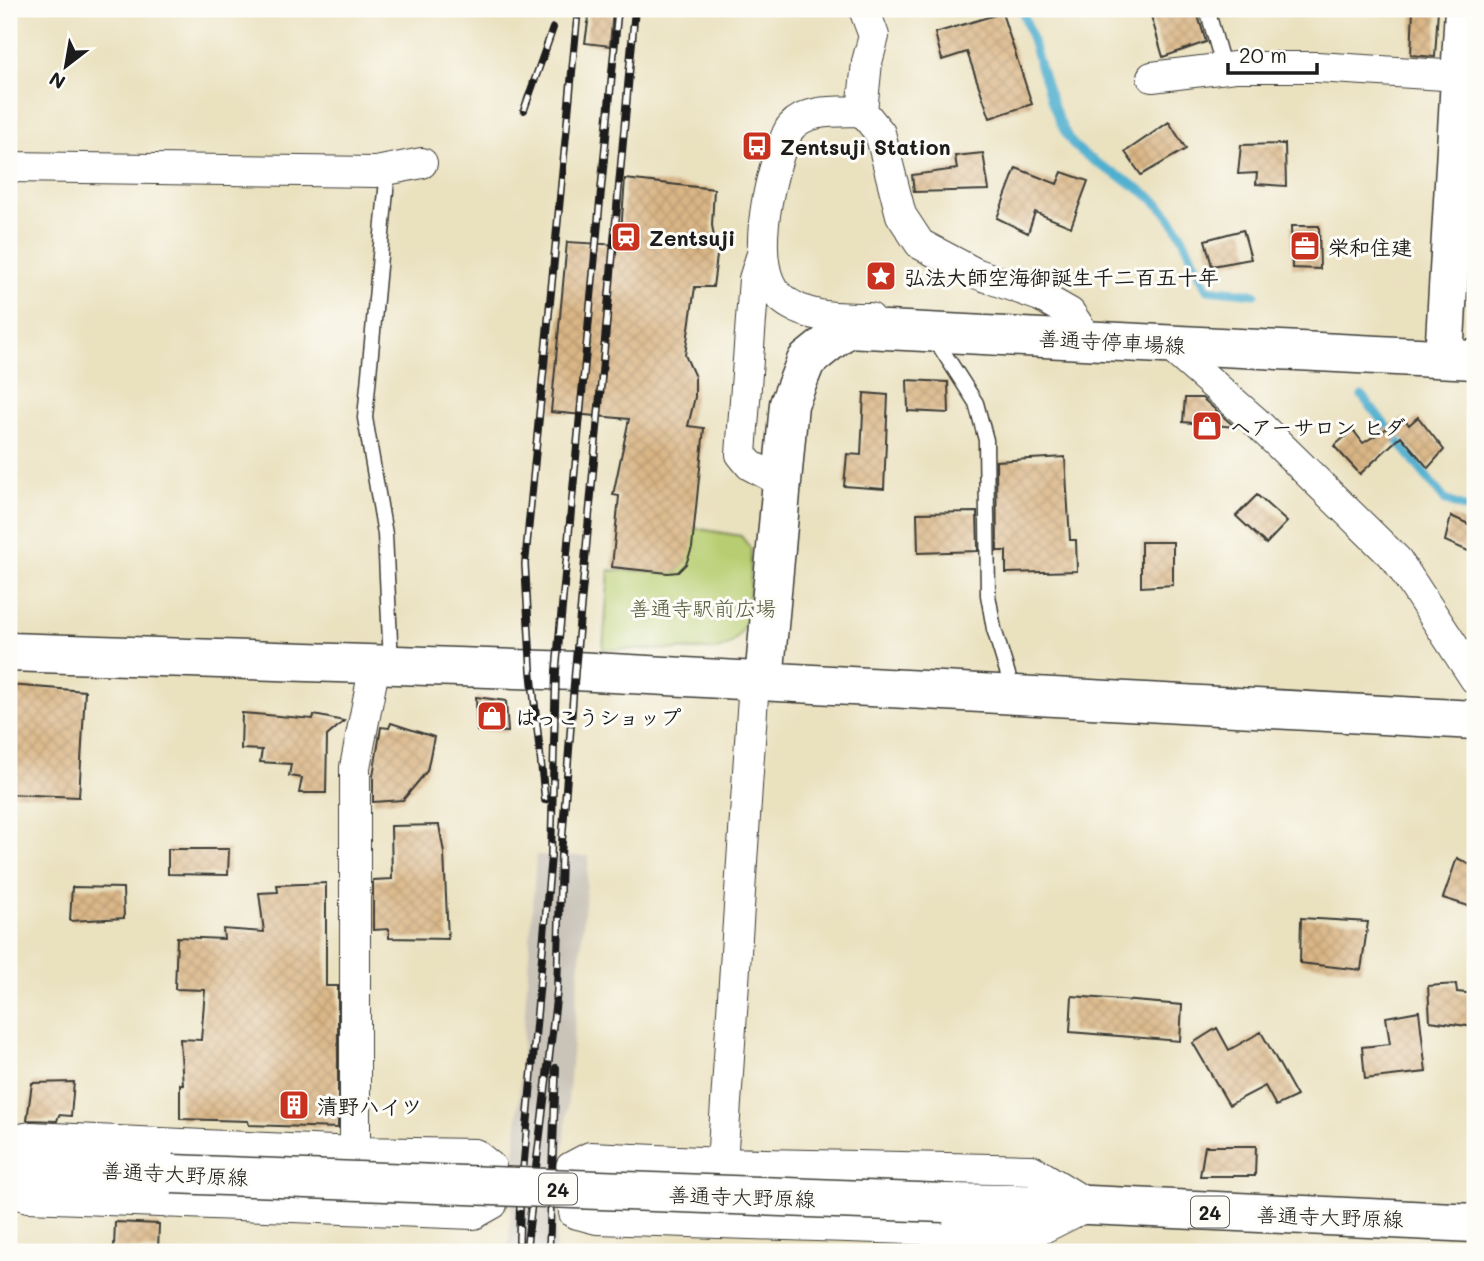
<svg xmlns="http://www.w3.org/2000/svg" width="1484" height="1261" viewBox="0 0 1484 1261" font-family="Mali,'Klee One',sans-serif">
<style>
.railway{fill:#c9c3b8}
.park{fill:#b8cd71;stroke:#6a7446;stroke-width:2}
.lines{fill:none;stroke-linecap:round;stroke-linejoin:round}
.stream{stroke:#50afcf;stroke-width:9}
.building{fill:url(#building-cross-hatch)}
.lane-casing{stroke:#3b3a34;stroke-width:17}
.street-casing{stroke:#3b3a34;stroke-width:32}
.secondary-casing{stroke:#3b3a34;stroke-width:41}
.primary-casing{stroke:#3b3a34;stroke-width:41}
.lane{stroke:#fff;stroke-width:14}
.street{stroke:#fff;stroke-width:30}
.secondary{stroke:#fff;stroke-width:38}
.primary{stroke:#fff;stroke-width:38}
.rail-casing{stroke:#1c1c1c;stroke-width:8}
.rail{stroke:#fdfcf7;stroke-width:5;stroke-dasharray:16;stroke-linecap:butt}
.primary-bridge-casing{stroke:#3b3a34;stroke-width:41;stroke-linecap:butt}
.primary-bridge{stroke:#fff;stroke-width:38}
.labels{text-anchor:middle;dominant-baseline:central;stroke-width:6;stroke-linejoin:round;paint-order:stroke}
.shield{fill:#fdfcf7;stroke:#605f5e;stroke-width:2}
.shield-label{font-size:19px;font-weight:bold;fill:#1c1c1c}
.poi-label{font-size:21px;font-weight:bold;fill:#1c1c1c;stroke:#fdfcf7;text-anchor:start}
.street-label{font-size:21px;fill:#1c1c1c;stroke:#fdfcf7}
.park-label{font-size:21px;fill:#535a3a;stroke:#fdfcf7}
</style>
<defs>
<pattern id="building-cross-hatch" width="8" height="8" patternUnits="userSpaceOnUse" patternTransform="scale(1.75)"><rect width="8" height="8" fill="#dab686"/><path d="M0 0l8 8M0 8l8-8" fill="none" stroke="#ba9c73"/></pattern>
</defs>
<rect width="100%" height="100%" fill="#fdfcf7"/>
<filter id="ink" filterUnits="userSpaceOnUse"><feTurbulence type="fractalNoise" baseFrequency=".0143" numOctaves="2"/><feDisplacementMap in="SourceGraphic" scale="14" xChannelSelector="R" yChannelSelector="G"/><feConvolveMatrix kernelMatrix="1 2 1 2 8 2 1 2 1" color-interpolation-filters="sRGB"/></filter>
<filter id="wash" filterUnits="userSpaceOnUse"><feTurbulence type="fractalNoise" baseFrequency=".00686" numOctaves="4" result="noise"/><feDisplacementMap in="SourceGraphic" scale="28" xChannelSelector="R" yChannelSelector="G"/><feGaussianBlur stdDeviation="1.57" result="paint"/><feColorMatrix in="noise" values="0 0 0 0 0 0 0 0 0 0 0 0 0 0 0 0 0 1.4 0 .05"/><feComposite in="paint" operator="in"/></filter>
<g filter="url(#wash)">
<rect width="100%" height="100%" fill="#eae1bf"/>
<path class="railway" d="M536 855 589 856 555 1252H508Z"/>
<path class="park" d="M694 528 741 536 751 549C749 582 757 644 715 650L603 649 609 570 678 572Z"/>
<g class="lines">
<path class="stream" d="M1022 9C1033 39 1054 123 1073 144 1096 168 1132 179 1156 202 1183 227 1190 257 1207 289L1255 294
M1362 396 1445 500 1475 512"/>
</g>
<g id="blocks">
<path class="building" d="M590 9H613L610 46 585 43Z
M1149 9H1196L1206 42 1163 57Z
M1413 9H1438L1435 57 1411 55Z
M1002 13 1032 104 990 118 967 52 942 60 935 33Z
M1169 122 1186 149 1141 175 1125 152Z
M1285 144 1286 186 1256 184 1257 173 1238 174 1241 145Z
M983 153 989 190 914 192 912 175 957 169 955 156Z
M1016 168 1057 184 1062 172 1088 181 1071 227 1035 212 1028 233 997 218Z
M625 179 714 189 712 225 717 256 713 287H695L685 355 695 377V397L688 426 704 428 692 548 686 564 678 572 668 573 612 567 619 496 613 495 629 419 551 412 567 242 620 245Z
M1291 226H1319L1320 269 1292 268Z
M1243 230 1251 259 1212 266 1205 240Z
M907 380 948 382 949 413 908 411Z
M864 393 888 395 884 489 844 486 847 454 861 455Z
M1185 398H1202L1235 427 1183 422Z
M1418 417 1444 450 1428 468 1401 436 1360 474 1334 446 1353 430 1363 443 1404 418 1409 425Z
M1065 457 1070 540H1076L1077 571 1006 573V551H997L996 461Z
M1257 495 1287 522 1266 544 1236 516Z
M977 512 978 551 918 553 917 513Z
M1451 516 1475 527V554L1445 541Z
M1141 542H1173V585L1141 587Z
M9 685 85 691 79 797 9 794Z
M476 697 506 701 508 732 477 731Z
M242 713 313 719 314 715 344 721 327 736 326 793H299L302 778 289 776 291 764 260 762 262 750 241 749Z
M391 723 434 737 427 771 403 800 373 802V776L381 727 389 728Z
M439 825 444 853 448 939 389 938V929L373 930V880L392 879 391 826Z
M168 849H229L228 875 168 874Z
M1457 858 1475 867V908L1443 898Z
M326 883V986H338V1128L249 1125 248 1121 180 1119V1084L183 1085 180 1039 201 1040 205 990 175 989 177 937 224 939 223 929 264 932 259 893 278 892 277 885Z
M72 887 123 888 124 918 70 921Z
M1301 918 1368 922 1361 970 1300 963Z
M1456 984 1457 992 1475 994V1027L1430 1021 1428 986Z
M1072 996 1182 1005 1180 1041 1070 1032Z
M1419 1011 1426 1072 1365 1079 1362 1047 1390 1044 1386 1017Z
M1217 1028 1229 1050 1261 1032 1297 1096 1276 1106 1265 1086 1229 1105 1193 1043Z
M74 1082 71 1116 59 1115 57 1121 27 1120 32 1083Z
M1205 1146H1256L1255 1176H1200Z
M115 1222 159 1224 158 1250 114 1248Z"/>
</g>
</g>
<g filter="url(#ink)">
<use href="#blocks" fill-opacity="0" stroke="#3b3a34" stroke-width="2"/>
<g class="lines">
<g class="lane-casing">
<path id="lane" d="M1207 9 1224 69
M388 169 365 418 385 534 391 663
M933 336 976 403 986 440 988 595 994 629 1014 694"/>
</g>
<g class="street-casing">
<path id="street" d="M1152 77 1235 67H1317L1460 76
M862 111 867 62 874 36 864 9
M9 167 376 172 422 163
M762 254 754 279 741 454 750 465 782 482
M870 318C839 318 804 319 779 296 748 268 769 180 782 146 785 141 787 131 791 127 808 108 839 112 862 111L880 133 901 215 920 244 975 273 1040 296 1070 313 1088 340
M1166 343 1255 421 1397 560 1475 679
M754 681 722 1163 1032 1170 1089 1205
M9 1141 31 1137 355 1152 475 1154 491 1167 492 1204 474 1214 28 1197 9 1191
M355 1152V767L375 664
M722 1163 590 1157 571 1167 574 1213 597 1219 1033 1233 1089 1205"/>
</g>
<g class="secondary-casing">
<path id="secondary" d="M1444 358 1464 9
M9 652 575 671 1475 720
M764 681 789 404 806 361 847 328 1475 360"/>
</g>
<g class="primary-casing">
<path id="primary" d="M9 1165 172 1174
M944 1203 1089 1205 1475 1223"/>
</g>
<use href="#lane" class="lane"/>
<use href="#street" class="street"/>
<use href="#secondary" class="secondary"/>
<use href="#primary" class="primary"/>
<g class="rail-casing">
<path id="rail" d="M524 110 553 28
M545 800 531 670 525 564 578 9
M519 1242 520 1206 551 856 556 671 618 9
M526 1252 557 991 561 855 575 671 635 9
M549 1252 556 1068"/>
</g>
<use href="#rail" class="rail"/>
<g class="primary-bridge-casing">
<path id="primary-bridge" d="M172 1174 944 1203"/>
</g>
<use href="#primary-bridge" class="primary-bridge"/>
</g>
</g>
<defs>
<g id="bus-square" transform="scale(1.575)"><rect x="-9" y="-9" width="18" height="18" rx="4" fill="#c8321e" stroke="#fdfcf7"/><path d="M-5-6H5V4H4V6H2V4H-2V6H-4V4H-5ZM-3.5-4V0h7V-4ZM-3.5 1.2v1.5H-2V1.2ZM2 1.2v1.5H3.5V1.2Z" fill="#fff"/></g>
<g id="station-square" transform="scale(1.575)"><rect x="-9" y="-9" width="18" height="18" rx="4" fill="#c8321e" stroke="#fdfcf7"/><path d="M-3-6H3Q5-6 5-4V2Q5 4 3 4L4.5 6H3L1.5 4h-3L-3 6H-4.5L-3 4Q-5 4-5 2V-4Q-5-6-3-6ZM-3.5-4v3h7v-3ZM-3.5 1v1.5H-2V1ZM2 1v1.5H3.5V1Z" fill="#fff"/></g>
<g id="office-square" transform="scale(1.575)"><rect x="-9" y="-9" width="18" height="18" rx="4" fill="#c8321e" stroke="#fdfcf7"/><path d="M-6-3h4V-5.5h4V-3h4V5H-6ZM-1-4.5V-3h2v-1.5ZM-6 0V1H6V0Z" fill="#fff"/></g>
<g id="sight-square" transform="scale(1.575)"><rect x="-9" y="-9" width="18" height="18" rx="4" fill="#c8321e" stroke="#fdfcf7"/><path d="M0-6L1.8-2.2L6-1.7L2.9 1.2L3.7 5.4L0 3.3L-3.7 5.4L-2.9 1.2L-6-1.7L-1.8-2.2Z" fill="#fff"/></g>
<g id="shop-square" transform="scale(1.575)"><rect x="-9" y="-9" width="18" height="18" rx="4" fill="#c8321e" stroke="#fdfcf7"/><path d="M-5-2.5h2.3a2.7 3.5 0 0 1 5.4 0H5L5.5 6h-11ZM-1.5-2.5h3a1.5 2.3 0 0 0-3 0Z" fill="#fff"/></g>
<g id="building-square" transform="scale(1.575)"><rect x="-9" y="-9" width="18" height="18" rx="4" fill="#c8321e" stroke="#fdfcf7"/><path d="M-4-6H4V6H1V3H-1V6H-4ZM-2.5-4.3h1.7v1.8h-1.7ZM.8-4.3h1.7v1.8H.8ZM-2.5-1h1.7V.8h-1.7ZM.8-1h1.7V.8H.8Z" fill="#fff"/></g>
</defs>
<g fill-rule="evenodd">
<use href="#bus-square" x="757" y="146"/>
<use href="#station-square" x="626" y="237"/>
<use href="#office-square" x="1305" y="246"/>
<use href="#sight-square" x="881" y="276"/>
<use href="#shop-square" x="1207" y="426"/>
<use href="#shop-square" x="492" y="716"/>
<use href="#building-square" x="294" y="1105"/>
</g>
<g class="labels">
<g class="shield">
<rect x="539" y="1173.5" width="38" height="31" rx="5"/>
<rect x="1191" y="1196.5" width="38" height="31" rx="5"/>
</g>
<g class="shield-label">
<text x="558" y="1189">24</text>
<text x="1210" y="1212">24</text>
</g>
<g class="poi-label">
<text x="780" y="146">Zentsuji Station</text>
<text x="649" y="237">Zentsuji</text>
<text x="1328" y="246">栄和住建</text>
<text x="904" y="276">弘法大師空海御誕生千二百五十年</text>
<text x="1230" y="426">ヘアーサロン ヒダ</text>
<text x="515" y="716">はっこうショップ</text>
<text x="317" y="1105">清野ハイツ</text>
</g>
<g class="street-label">
<text transform="translate(1112 341) rotate(3)">善通寺停車場線</text>
<text transform="translate(175 1173) rotate(3)">善通寺大野原線</text>
<text transform="translate(742 1196) rotate(2)">善通寺大野原線</text>
<text transform="translate(1330 1216) rotate(2)">善通寺大野原線</text>
</g>
<g class="park-label">
<text x="703" y="607">善通寺駅前広場</text>
</g>
</g>
<rect width="1484" height="1261" fill="none" stroke="#fdfcf7" stroke-width="35"/>
<g transform="translate(66 66) rotate(211)" stroke="#fdfcf7" stroke-width="5" paint-order="stroke">
<path d="M0-5L12 26L0 18L-12 26Z" fill="#1c1c1c"/>
<text y="-10" font-size="19" font-weight="bold" text-anchor="middle" fill="#1c1c1c">N</text>
</g>
<path d="M1228 63v10h89v-10" fill="none" stroke="#1c1c1c" stroke-width="3.5"/>
<text x="1239" y="63" font-size="21" fill="#1c1c1c" stroke="#fdfcf7" stroke-width="5" paint-order="stroke">20 m</text>
</svg>
